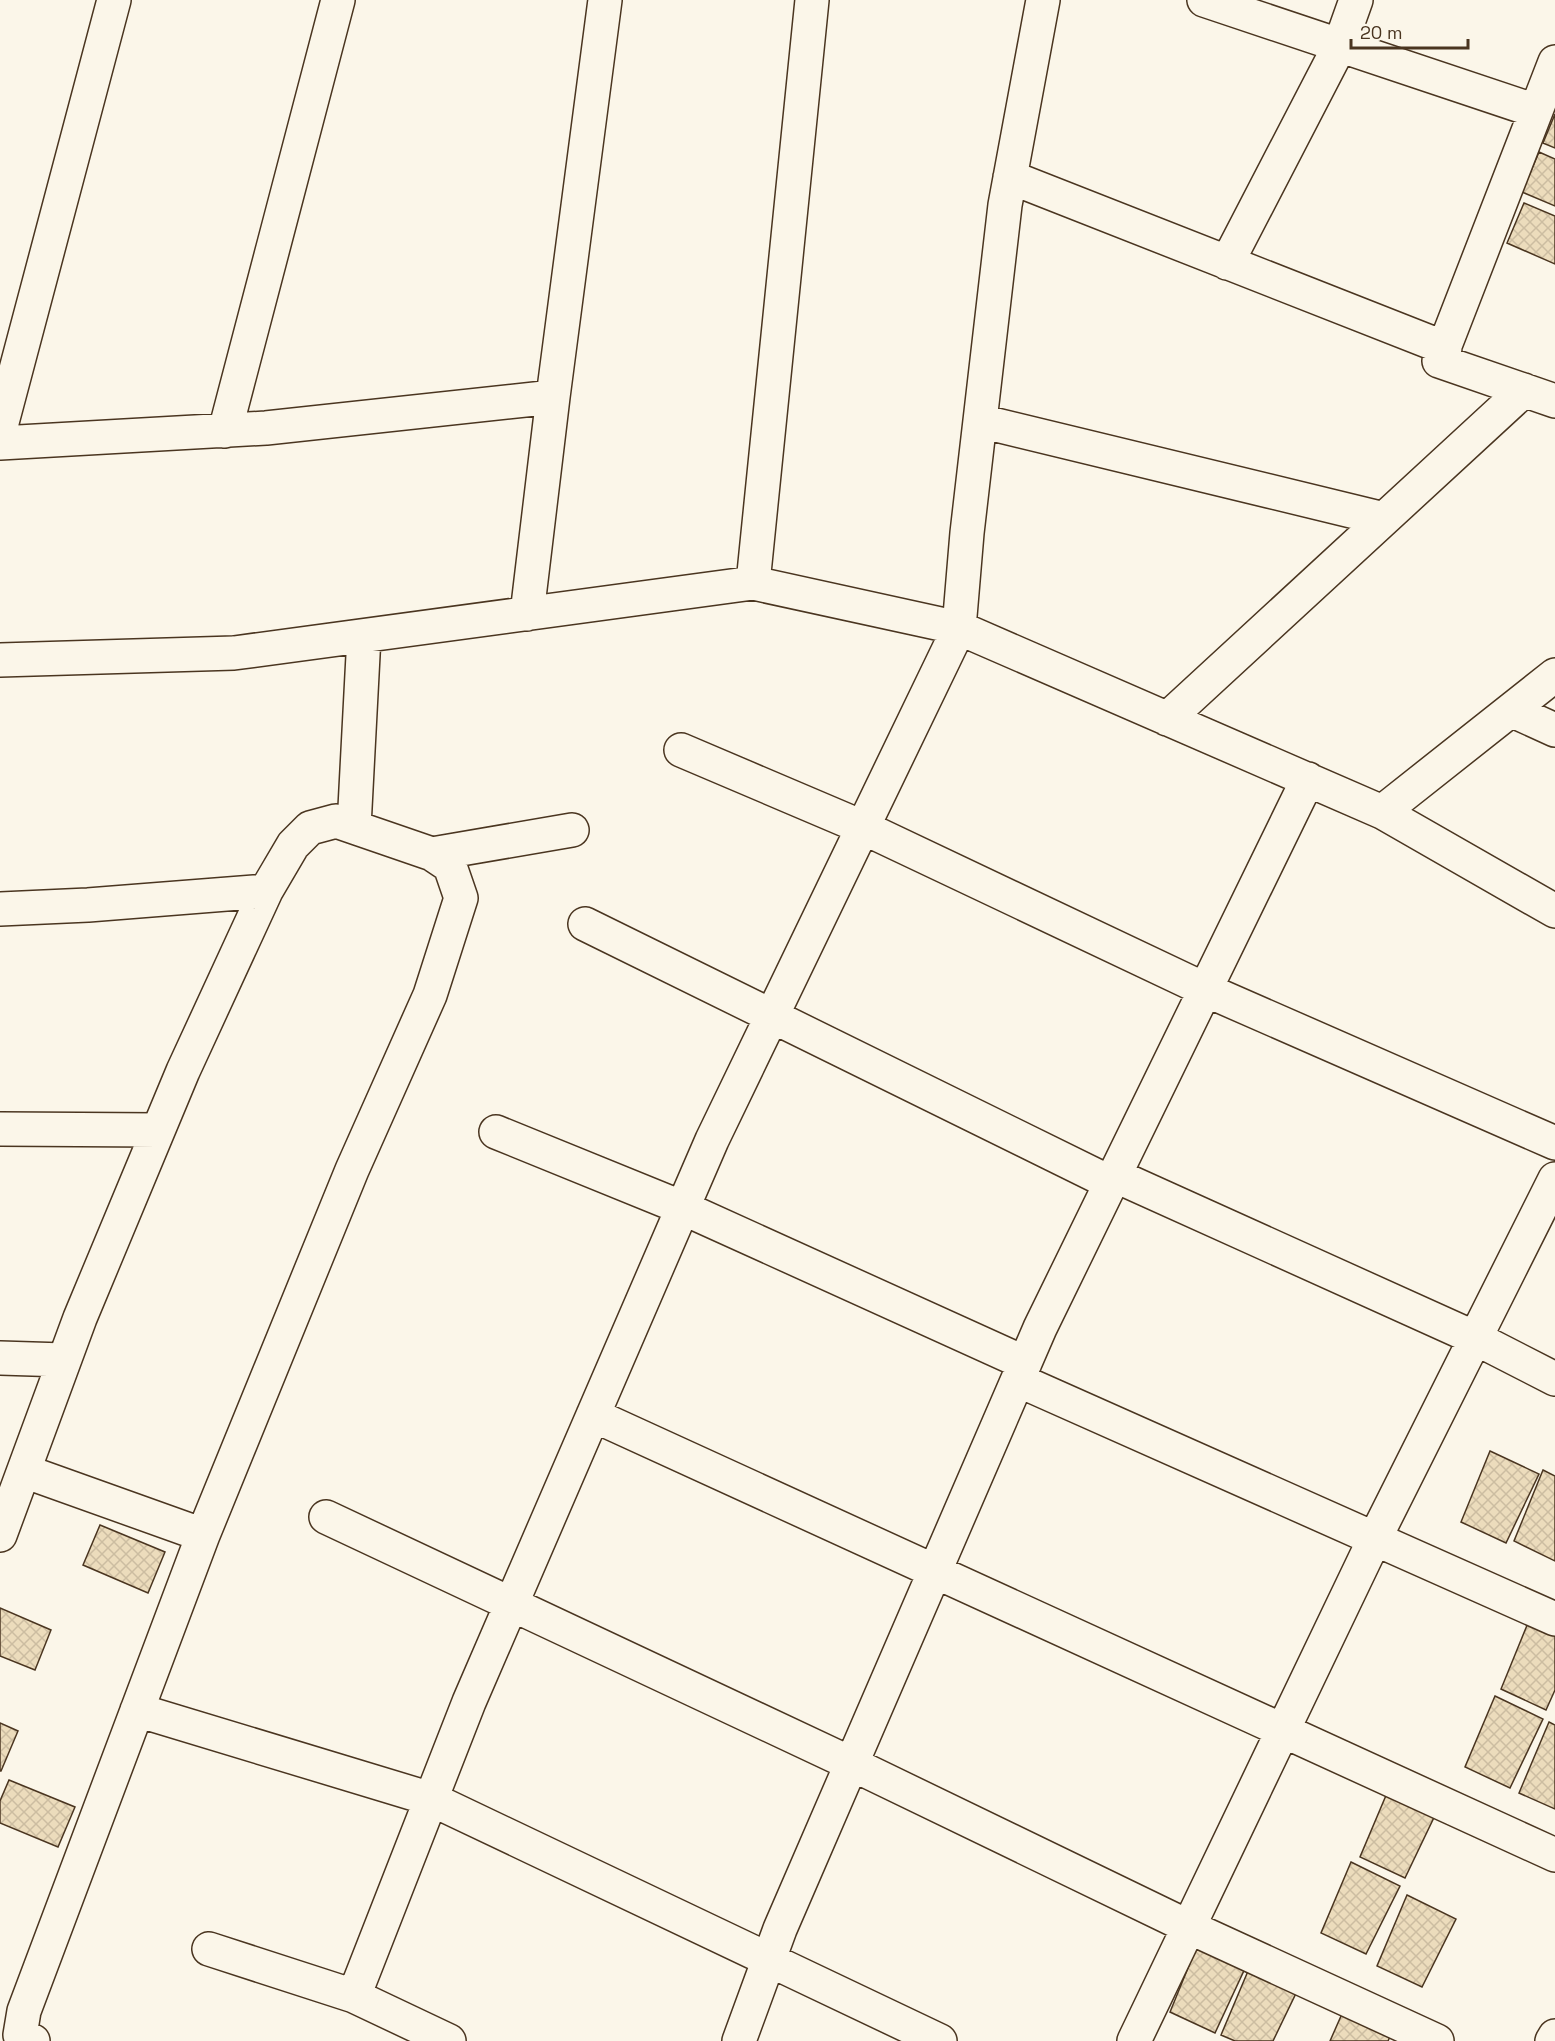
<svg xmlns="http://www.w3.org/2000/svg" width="1555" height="2041" viewBox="0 0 1555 2041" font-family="'Space Grotesk',sans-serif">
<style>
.building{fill:url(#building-cross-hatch);stroke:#4a3520;stroke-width:1.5}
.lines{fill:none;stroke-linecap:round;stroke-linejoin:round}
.street-casing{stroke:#4a3520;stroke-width:36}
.street{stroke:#fbf6e9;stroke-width:33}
</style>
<defs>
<pattern id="building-cross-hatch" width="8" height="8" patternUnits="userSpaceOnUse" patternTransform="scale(1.5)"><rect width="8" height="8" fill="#ecdcbc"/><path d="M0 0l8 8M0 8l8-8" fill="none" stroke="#ccbda1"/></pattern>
</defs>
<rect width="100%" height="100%" fill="#fbf6e9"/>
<path class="building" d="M1555 114V148L1543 143Z
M1539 152 1555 159V206L1522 192Z
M1524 203 1555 216V264L1507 243Z
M1490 1451 1539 1474 1506 1543 1461 1522Z
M1543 1470 1555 1476V1561L1514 1541Z
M100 1525 165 1552 148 1593 83 1565Z
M0 1608 51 1630 35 1670 0 1656Z
M1530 1618 1555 1630V1690L1546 1710 1501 1689Z
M1495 1696 1543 1719 1510 1788 1465 1767Z
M1549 1722 1555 1725V1809L1519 1793Z
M0 1723 18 1731 1 1771H0Z
M9 1780 75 1807 58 1847 0 1823V1801Z
M1390 1786 1438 1809 1405 1878 1360 1857Z
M1351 1862 1400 1886 1366 1954 1321 1933Z
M1407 1895 1456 1919 1422 1987 1377 1966Z
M1199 1941 1247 1964 1215 2033 1170 2012Z
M1251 1964 1299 1987 1273 2041H1235L1221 2035Z
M1345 2007 1393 2030 1388 2041H1330Z"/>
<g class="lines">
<g class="street-casing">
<path id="street" d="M1204 0 1536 111
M1555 62 1439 361 1555 401
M1010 177 1445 348
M1227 263 1340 45 1356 0
M553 397 605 0
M980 421 1384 519
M0 430 114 0
M225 431 338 0
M0 443 266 428 553 397 527 614
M753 583 812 0
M0 660 234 653 753 583 959 628 1382 812 1555 911
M1511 710 1555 730
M1167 719 1524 390
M681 750 862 827 1206 990 1555 1143
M1382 812 1555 675
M354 827 364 636
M432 854 572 830
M0 909 88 905 266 891 293 845 310 828 336 821 432 854 450 866 461 898 430 995 352 1170 203 1535 24 2011 20 2035 33 2041
M585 924 1111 1183
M0 1129 158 1130
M496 1132 683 1208 1025 1363
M1114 1175 1475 1338 1555 1379
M0 1358 64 1360
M1018 1380 1555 1619
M593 1415 1555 1855
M24 1471 203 1535
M326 1517 852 1764 1189 1927 1437 2041
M0 1535 80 1318 183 1071 266 891
M137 1710 431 1799 940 2041
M209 1949 354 1996 449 2041
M354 1996 469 1702 712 1140 959 628 967 533 1005 205 1043 0
M739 2041 780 1929 1040 1328 1308 779
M1134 2041 1375 1538 1555 1179
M1552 2041 1555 2036"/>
</g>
<use href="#street" class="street"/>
</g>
<path d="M1351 39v9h117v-9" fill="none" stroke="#4a3520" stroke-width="3"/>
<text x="1360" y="39" font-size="18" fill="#4a3520" stroke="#fbf6e9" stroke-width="4.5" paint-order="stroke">20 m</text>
</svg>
